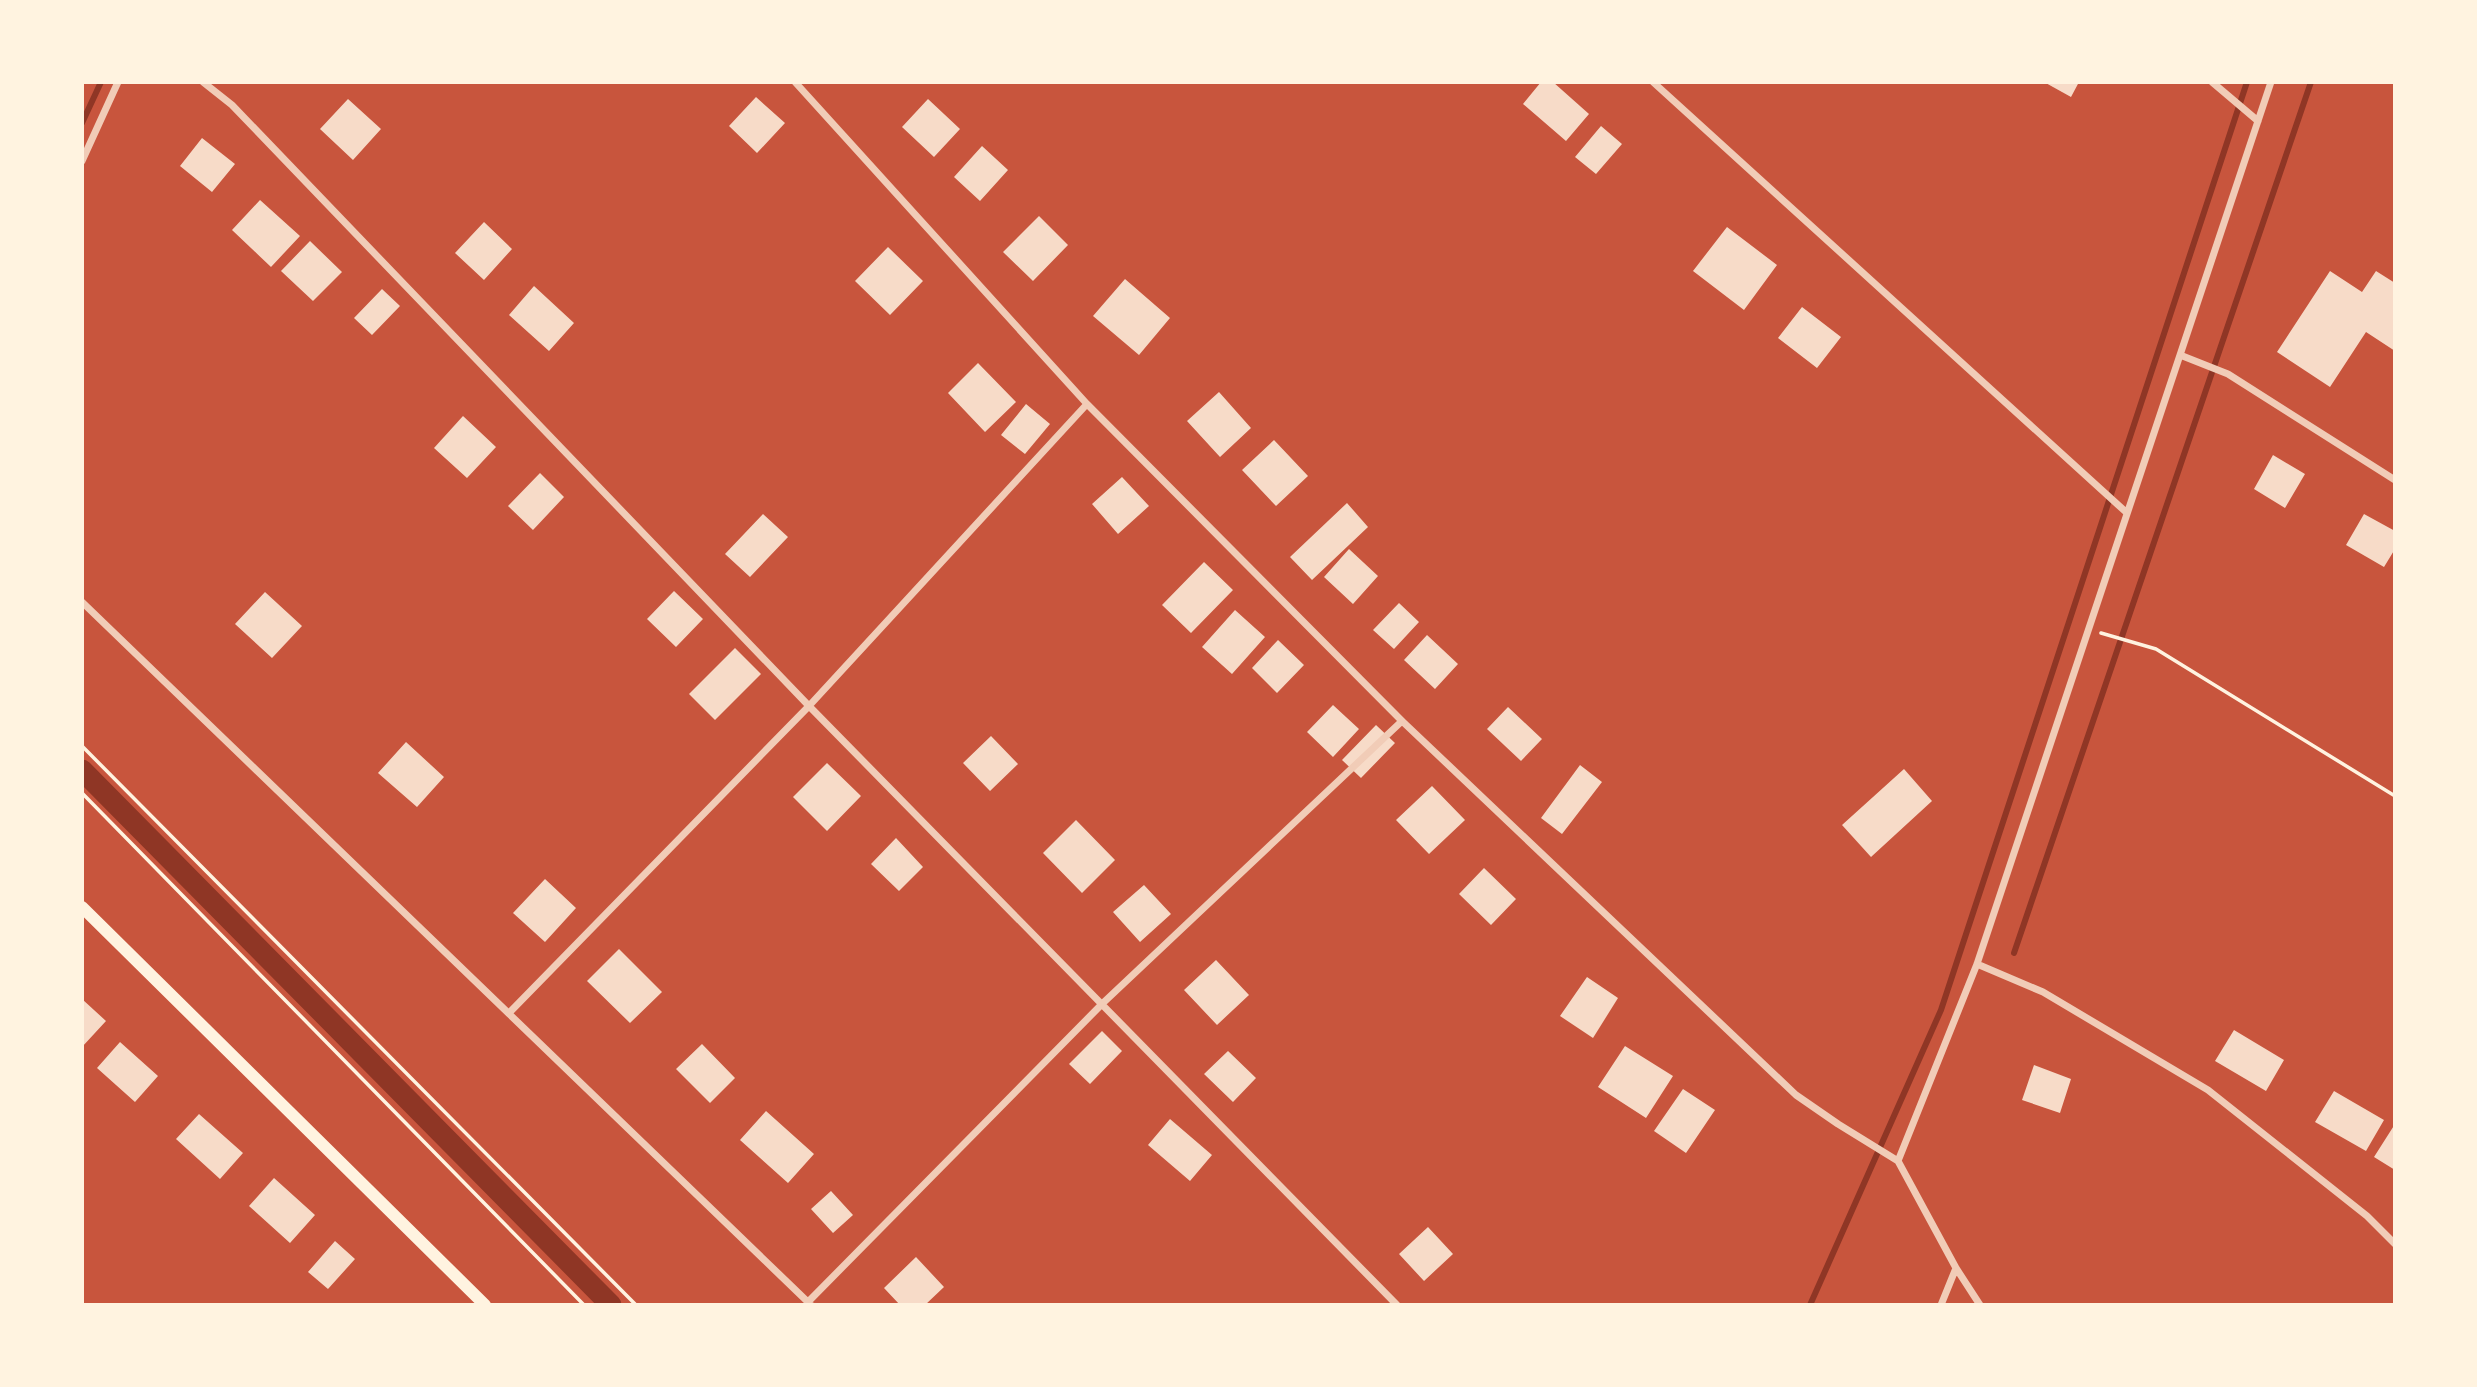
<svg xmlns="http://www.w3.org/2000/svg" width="2477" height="1387" viewBox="0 0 2477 1387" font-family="'Work Sans',sans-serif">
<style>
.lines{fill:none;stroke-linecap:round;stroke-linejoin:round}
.stream{stroke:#8f3625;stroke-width:6}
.canal{stroke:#8f3625;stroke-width:21}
.building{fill:#f7dbc8}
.path{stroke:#fff3e0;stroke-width:3.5}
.minor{stroke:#f1ccb7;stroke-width:7}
.secondary{stroke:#fff3e0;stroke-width:12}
</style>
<rect width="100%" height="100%" fill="#c8553d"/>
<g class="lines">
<path class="stream" d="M82 123 101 82
M2014 953 2311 82
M1810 1305 1941 1010 2247 82"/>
<path class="canal" d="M82 770 611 1305"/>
</g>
<path class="building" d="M1541 82H1553L1589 114 1566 141 1523 104Z
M2044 82H2079L2071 97Z
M756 97 785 123 757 153 729 126Z
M348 99 381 129 353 160 320 129Z
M928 99 960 129 934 157 902 127Z
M1601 126 1622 144 1596 174 1575 157Z
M202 138 235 164 212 192 180 166Z
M982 146 1008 170 980 201 954 177Z
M260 200 300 236 271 267 232 230Z
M1039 216 1068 245 1033 281 1003 252Z
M484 222 512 249 484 280 455 253Z
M1727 227 1777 265 1744 310 1693 271Z
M310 241 342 272 313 301 281 271Z
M888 247 923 281 890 315 855 281Z
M2330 271 2362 292 2376 271 2395 283V351L2366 332 2330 387 2277 352Z
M1125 279 1170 318 1139 355 1093 316Z
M534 286 574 323 549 351 509 315Z
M382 289 400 306 372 335 354 318Z
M1802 307 1841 337 1817 368 1778 338Z
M978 363 1016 402 985 432 948 393Z
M1219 392 1251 428 1220 457 1187 421Z
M1026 404 1050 424 1025 454 1001 435Z
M463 416 496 447 467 478 434 448Z
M1274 440 1308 476 1276 506 1242 470Z
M2273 455 2305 474 2285 508 2254 489Z
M540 473 564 497 533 530 508 506Z
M1122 477 1149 506 1118 534 1092 504Z
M1347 503 1368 527 1312 580 1290 557Z
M763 514 788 537 750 577 725 554Z
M2364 514 2395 531V549L2384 567 2346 545Z
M1349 549 1378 576 1353 604 1324 577Z
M1204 562 1233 590 1191 633 1162 605Z
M674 591 703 619 676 647 647 619Z
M265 592 302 626 272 658 235 624Z
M1399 603 1419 622 1394 649 1373 630Z
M1235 610 1265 637 1232 674 1202 647Z
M1427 635 1458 664 1435 689 1404 660Z
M1278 640 1304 665 1277 693 1252 668Z
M735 648 761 674 715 720 689 694Z
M1333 705 1359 729 1333 757 1307 732Z
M1508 707 1542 739 1521 761 1487 729Z
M1376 725 1395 743 1361 778 1342 760Z
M991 736 1018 764 990 791 963 763Z
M406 742 444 777 417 807 378 773Z
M827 763 861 796 827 831 793 797Z
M1580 765 1602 782 1562 834 1541 818Z
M1904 769 1932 801 1871 857 1842 825Z
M1432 786 1465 820 1429 854 1396 820Z
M1076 820 1115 860 1082 893 1043 853Z
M896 838 923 867 899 891 871 864Z
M1484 868 1516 899 1491 925 1459 894Z
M545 879 576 908 545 942 513 913Z
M1144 885 1171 914 1140 942 1113 912Z
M619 949 662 992 630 1023 587 981Z
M1216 960 1249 995 1217 1025 1184 990Z
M1587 977 1618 998 1593 1038 1560 1016Z
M82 999 106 1021 82 1047Z
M2234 1030 2284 1060 2266 1091 2215 1061Z
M1102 1031 1122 1051 1090 1084 1069 1064Z
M120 1042 158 1076 135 1102 97 1068Z
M702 1044 735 1078 710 1103 676 1069Z
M1625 1046 1673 1076 1646 1118 1598 1087Z
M1228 1051 1256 1078 1233 1102 1204 1074Z
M2034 1065 2071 1079 2060 1113 2022 1100Z
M1683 1089 1715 1110 1686 1153 1654 1131Z
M2334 1091 2384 1120 2366 1151 2315 1122Z
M766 1111 814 1154 788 1183 740 1140Z
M199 1114 243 1153 220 1179 176 1139Z
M1170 1119 1212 1155 1190 1181 1148 1145Z
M2395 1124V1170L2374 1157Z
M274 1178 315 1215 290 1243 249 1206Z
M831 1191 853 1215 833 1233 811 1209Z
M1428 1227 1453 1254 1424 1281 1399 1254Z
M335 1241 355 1259 328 1289 308 1272Z
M916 1257 944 1287 925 1305H900L884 1288Z"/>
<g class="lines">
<path class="path" d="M2101 633 2156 649 2395 796
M82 746 636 1305
M82 793 584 1305"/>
<path class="minor" d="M203 82 232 105 809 706 1397 1305
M795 82 1087 404 1402 721 1796 1095 1838 1124 1898 1161 1956 1268 1980 1305
M1653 82 2127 513
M2212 82 2258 121
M82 161 118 82
M2180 355 2228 374 2395 480
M82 602 811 1305
M1977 964 2043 992 2208 1090 2367 1216 2395 1244
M509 1013 809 706 1087 404
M1898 1161 1977 964 2271 82
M808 1302 1103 1003 1402 721
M1941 1305 1956 1268"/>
<path class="secondary" d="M82 907 485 1305"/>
</g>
<rect width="2477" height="1387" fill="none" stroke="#fff3e0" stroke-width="168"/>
</svg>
